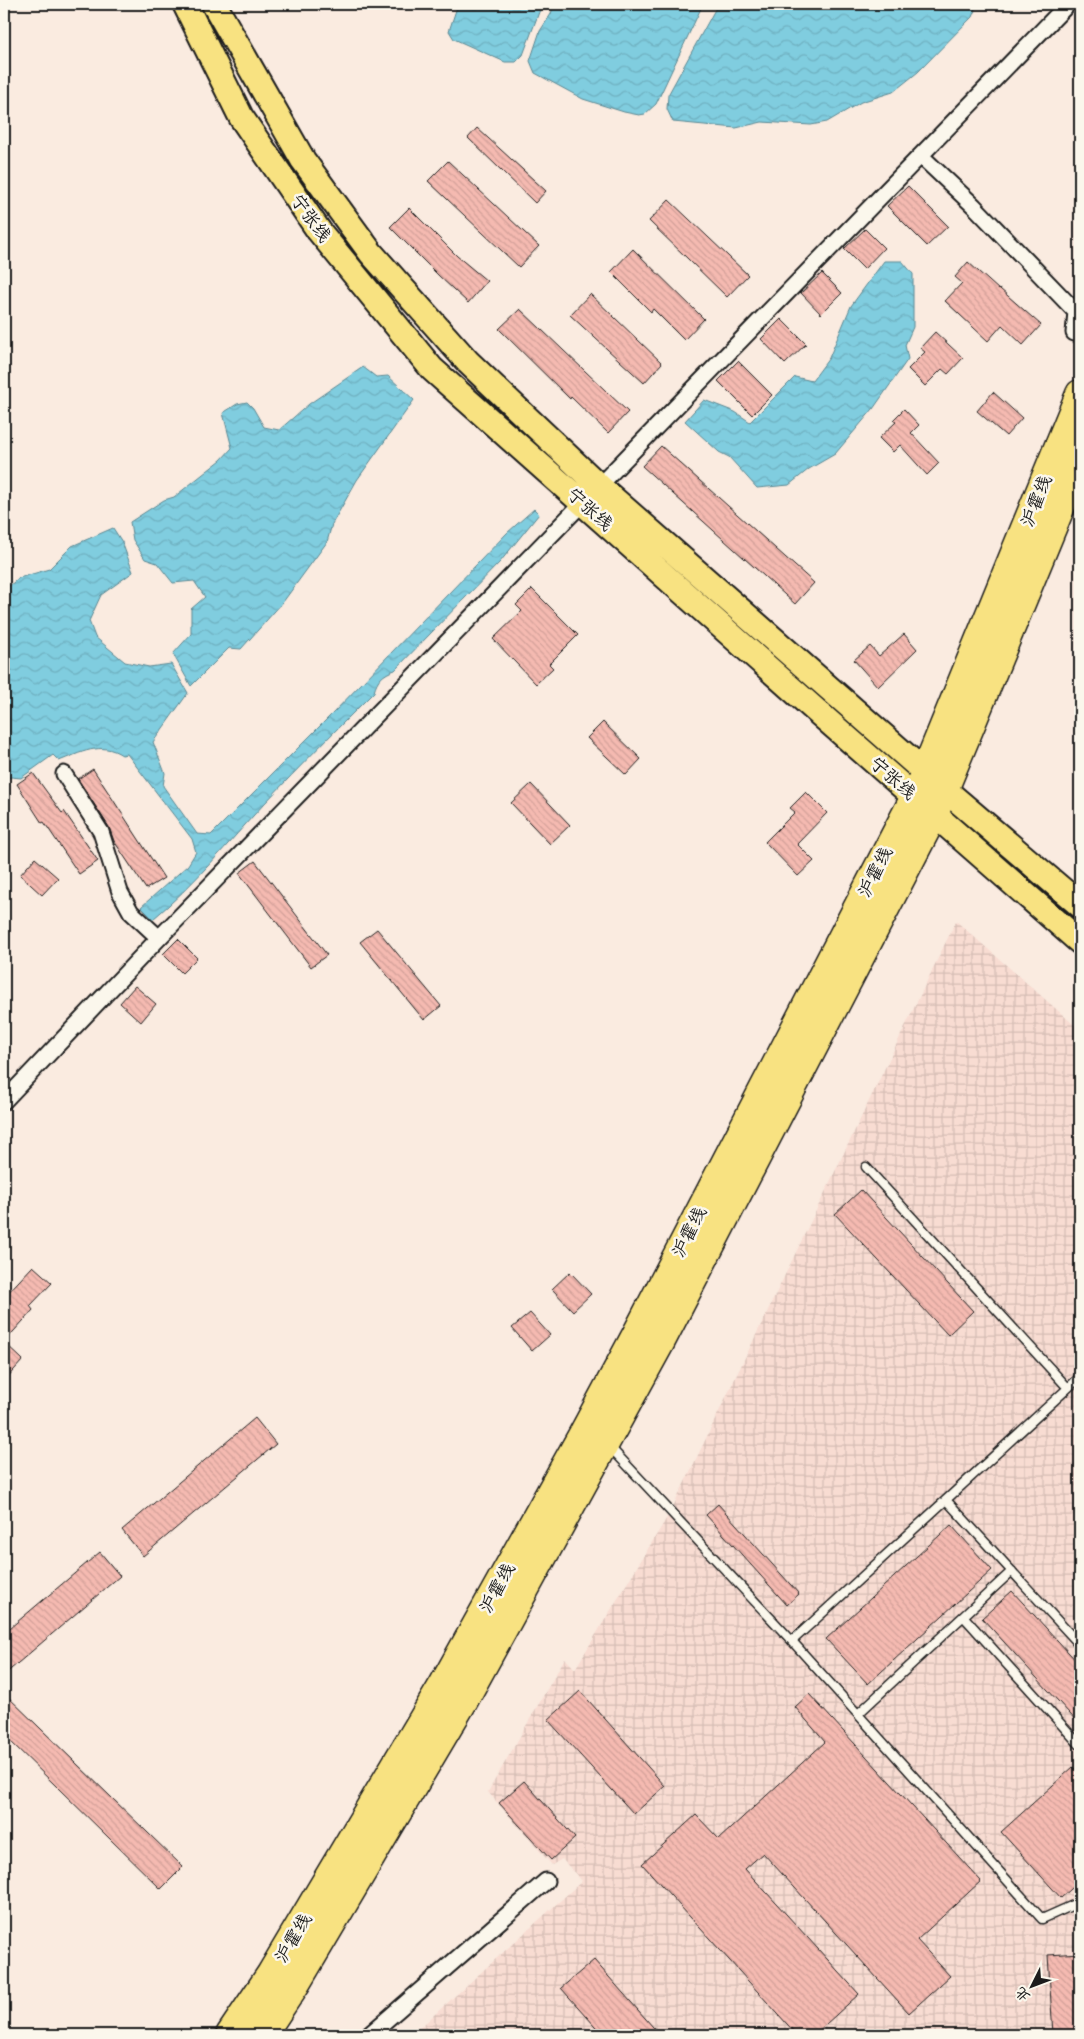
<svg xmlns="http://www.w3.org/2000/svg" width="1084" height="2039" viewBox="0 0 1084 2039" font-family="Caveat,'LXGW WenKai TC',sans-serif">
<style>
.industrial{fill:url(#industrial-grid)}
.water{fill:url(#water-waves);stroke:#588691}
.building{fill:url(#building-back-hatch);stroke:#1c1c1c}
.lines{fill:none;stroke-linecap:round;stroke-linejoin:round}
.lane-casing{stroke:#1c1c1c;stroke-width:11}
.street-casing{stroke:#1c1c1c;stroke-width:19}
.primary-casing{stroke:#1c1c1c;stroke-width:28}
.highway-casing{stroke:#1c1c1c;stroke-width:31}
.lane{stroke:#fbf7ec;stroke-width:8}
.street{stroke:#fbf7ec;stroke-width:15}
.primary{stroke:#f8e281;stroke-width:24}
.highway{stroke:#f8e281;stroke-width:28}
.labels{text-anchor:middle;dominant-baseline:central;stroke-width:5;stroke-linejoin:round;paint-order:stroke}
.street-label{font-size:18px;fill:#1c1c1c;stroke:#fbf7ec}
</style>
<defs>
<pattern id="industrial-grid" width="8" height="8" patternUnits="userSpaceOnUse" patternTransform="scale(1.25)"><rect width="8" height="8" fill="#f8dcd2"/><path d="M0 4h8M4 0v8" fill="none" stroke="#d4bcb4"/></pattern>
<pattern id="water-waves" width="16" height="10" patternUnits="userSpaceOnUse" patternTransform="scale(1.25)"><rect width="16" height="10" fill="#80cddf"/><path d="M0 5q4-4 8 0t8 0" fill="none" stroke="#6eafbf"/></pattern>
<pattern id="building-back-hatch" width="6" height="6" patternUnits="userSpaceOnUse" patternTransform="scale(1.25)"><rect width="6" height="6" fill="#f5bab1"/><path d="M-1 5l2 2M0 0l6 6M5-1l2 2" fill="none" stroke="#d19f98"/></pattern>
</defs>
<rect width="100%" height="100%" fill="#faebe0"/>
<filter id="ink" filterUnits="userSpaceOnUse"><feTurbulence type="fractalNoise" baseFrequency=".02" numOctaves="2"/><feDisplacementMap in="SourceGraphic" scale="10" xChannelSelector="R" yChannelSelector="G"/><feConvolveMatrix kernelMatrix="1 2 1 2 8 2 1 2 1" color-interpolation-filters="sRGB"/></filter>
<g filter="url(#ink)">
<path class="industrial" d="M956 921 1080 1030V2035H412L582 1881 562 1859 552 1865 488 1792 565 1658 575 1669 671 1511Z"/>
<path class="water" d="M458 4H542L523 55 516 62H505L454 39 449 31Z
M554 4H703L656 104 645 114 639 115 624 112 583 99 535 73 530 61 540 31 551 14Z
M718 4H974L975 10 972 17 918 72 893 92 861 102 827 122 811 125 762 122 736 128 673 122 667 109 668 95Z
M884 261H902L913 274V327L905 345 908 359 873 409 835 454 809 469 789 485 757 488 729 457 719 452 685 421 704 400 735 412 750 422 795 377 812 381 829 358 851 306Z
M363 367 376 377 388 376 414 400 357 480 332 524 327 542 283 602 241 649 229 648 191 686 173 654 191 634V609L205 597 194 581 173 583 157 563 145 559 133 540 130 522 164 500 174 497 221 460 232 448 223 413 237 404 247 402 253 408 264 427 279 430 309 404Z
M534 509 539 514 500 562 395 670C383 674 377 680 374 692 337 729 300 766 264 804 228 843 194 885 153 919L141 907 188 865 196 852 192 839 127 754 122 755C101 741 80 753 59 761L53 755 21 778 11 777 4 780V590L19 578 49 569 72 546 113 528 122 542 133 572 101 595 89 621 95 637 125 662 149 667 171 664 188 693 153 742 165 773 163 786 197 834 211 835 333 713 507 533Z"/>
<path class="building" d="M477 128 546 191 535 203 468 138Z
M448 161 539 246 519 267 428 181Z
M908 186 948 226 927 246 887 206Z
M669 200 748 275 727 297 649 221Z
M409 208 457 256 487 281 468 303 439 276 390 227Z
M865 229 884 248 864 269 844 249Z
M633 249 704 319 684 340 653 309 651 312 611 272Z
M968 262 999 290 1000 289 1041 325 1023 345 1002 325 988 341 945 301 962 283 955 277Z
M822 273 842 293 821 314 801 293Z
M590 294 662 363 644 383 570 315Z
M520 309 628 412 608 433 571 397 570 399 499 329Z
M781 319 806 344 785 364 761 339Z
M935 332 963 358 948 374 942 369 925 386 908 369 925 352 920 348Z
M738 361 772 395 752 415 718 381Z
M993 392 1022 418 1006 436 977 411Z
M904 409 919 425 911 433 939 463 927 475 900 445 893 452 879 438 896 422 893 420Z
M661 446 814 583 795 604 642 466Z
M532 589 578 635 549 664 553 668 536 684 493 639 522 611 516 605Z
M904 634 917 649 878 687 854 660 870 646 879 656Z
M603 722 641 759 626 775 587 738Z
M93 769 164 878 146 889 114 841 109 827 78 779Z
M33 773 62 813 64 811 98 861 79 874 44 822 42 823 17 784Z
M531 784 570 825 550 844 511 803Z
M806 792 827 813 797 844 814 861 798 876 765 842 795 812 790 808Z
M35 858 58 878 42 895 20 875Z
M255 861 327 955 311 967 239 873Z
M377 929 441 1006 424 1020 360 942Z
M178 939 197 958 182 973 163 954Z
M135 986 156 1004 141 1022 120 1003Z
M861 1190 973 1311 948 1335 835 1214Z
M33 1266 52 1283 30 1306 33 1310 4 1342V1297Z
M570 1272 591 1294 573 1311 552 1289Z
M530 1313 550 1335 532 1351 512 1328Z
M4 1342 23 1360 4 1381Z
M255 1418 276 1444 143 1556 122 1530Z
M718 1504 799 1594 787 1605 706 1515Z
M951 1525 992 1570 868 1684 826 1639Z
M100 1552 120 1576 4 1675V1633Z
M1012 1591 1080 1665V1725L982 1618Z
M580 1691 665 1786 634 1814 548 1720Z
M4 1693 183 1867 161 1889 4 1735Z
M809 1694 981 1881 917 1940 950 1976 909 2013 763 1853 745 1869 859 1994 814 2035H797L642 1864 696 1815 719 1839 825 1742 795 1707Z
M1073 1767 1080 1775V1881L1061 1898 1001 1832Z
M524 1781 575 1838 551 1860 499 1803Z
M1080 1953V2035H1053L1048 1955Z
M594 1960 660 2035H603L561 1988Z"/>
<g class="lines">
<g class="lane-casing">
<path id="lane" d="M866 1167 1068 1388
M609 1446 792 1641 1042 1919 1080 1902
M946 1500 1080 1645
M964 1617 1080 1745
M792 1641 1080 1377
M858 1714 1012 1571"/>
</g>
<g class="street-casing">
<path id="street" d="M921 156 974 206 1076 312 1074 333
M64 774 101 832 120 892 131 912 159 938
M4 1101 159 938 1068 4
M369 2035 546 1881"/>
</g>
<g class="primary-casing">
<path id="primary" d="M185 4 241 117 319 231 432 369 821 715 1080 942
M214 4 303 160 371 253 468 362 600 487 944 789 1080 905"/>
</g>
<g class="highway-casing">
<path id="highway" d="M230 2035 271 1974 442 1687 584 1432 636 1335 915 797 1080 394
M262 2035 295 1985 464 1700 659 1345 934 814 1080 460"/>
</g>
<use href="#lane" class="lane"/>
<use href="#street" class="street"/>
<use href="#primary" class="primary"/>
<use href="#highway" class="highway"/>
</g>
</g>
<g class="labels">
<g class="street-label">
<text transform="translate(311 218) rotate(54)">宁张线</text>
<text transform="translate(1036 501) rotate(-68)">沪霍线</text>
<text transform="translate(590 509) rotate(42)">宁张线</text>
<text transform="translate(893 778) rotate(41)">宁张线</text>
<text transform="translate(875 872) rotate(-63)">沪霍线</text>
<text transform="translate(689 1232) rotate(-63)">沪霍线</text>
<text transform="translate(497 1588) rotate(-61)">沪霍线</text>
<text transform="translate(293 1938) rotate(-59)">沪霍线</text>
</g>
</g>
<rect width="1084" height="2039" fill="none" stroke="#fbf7ec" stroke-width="20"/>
<rect x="10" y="10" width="1064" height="2019" fill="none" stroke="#1c1c1c" stroke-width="2" filter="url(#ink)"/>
<g transform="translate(1032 1986) rotate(228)" stroke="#fbf7ec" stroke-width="4" paint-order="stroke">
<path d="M0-4L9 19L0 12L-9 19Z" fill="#1c1c1c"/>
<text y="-8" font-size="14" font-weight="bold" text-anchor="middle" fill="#1c1c1c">北</text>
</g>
</svg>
